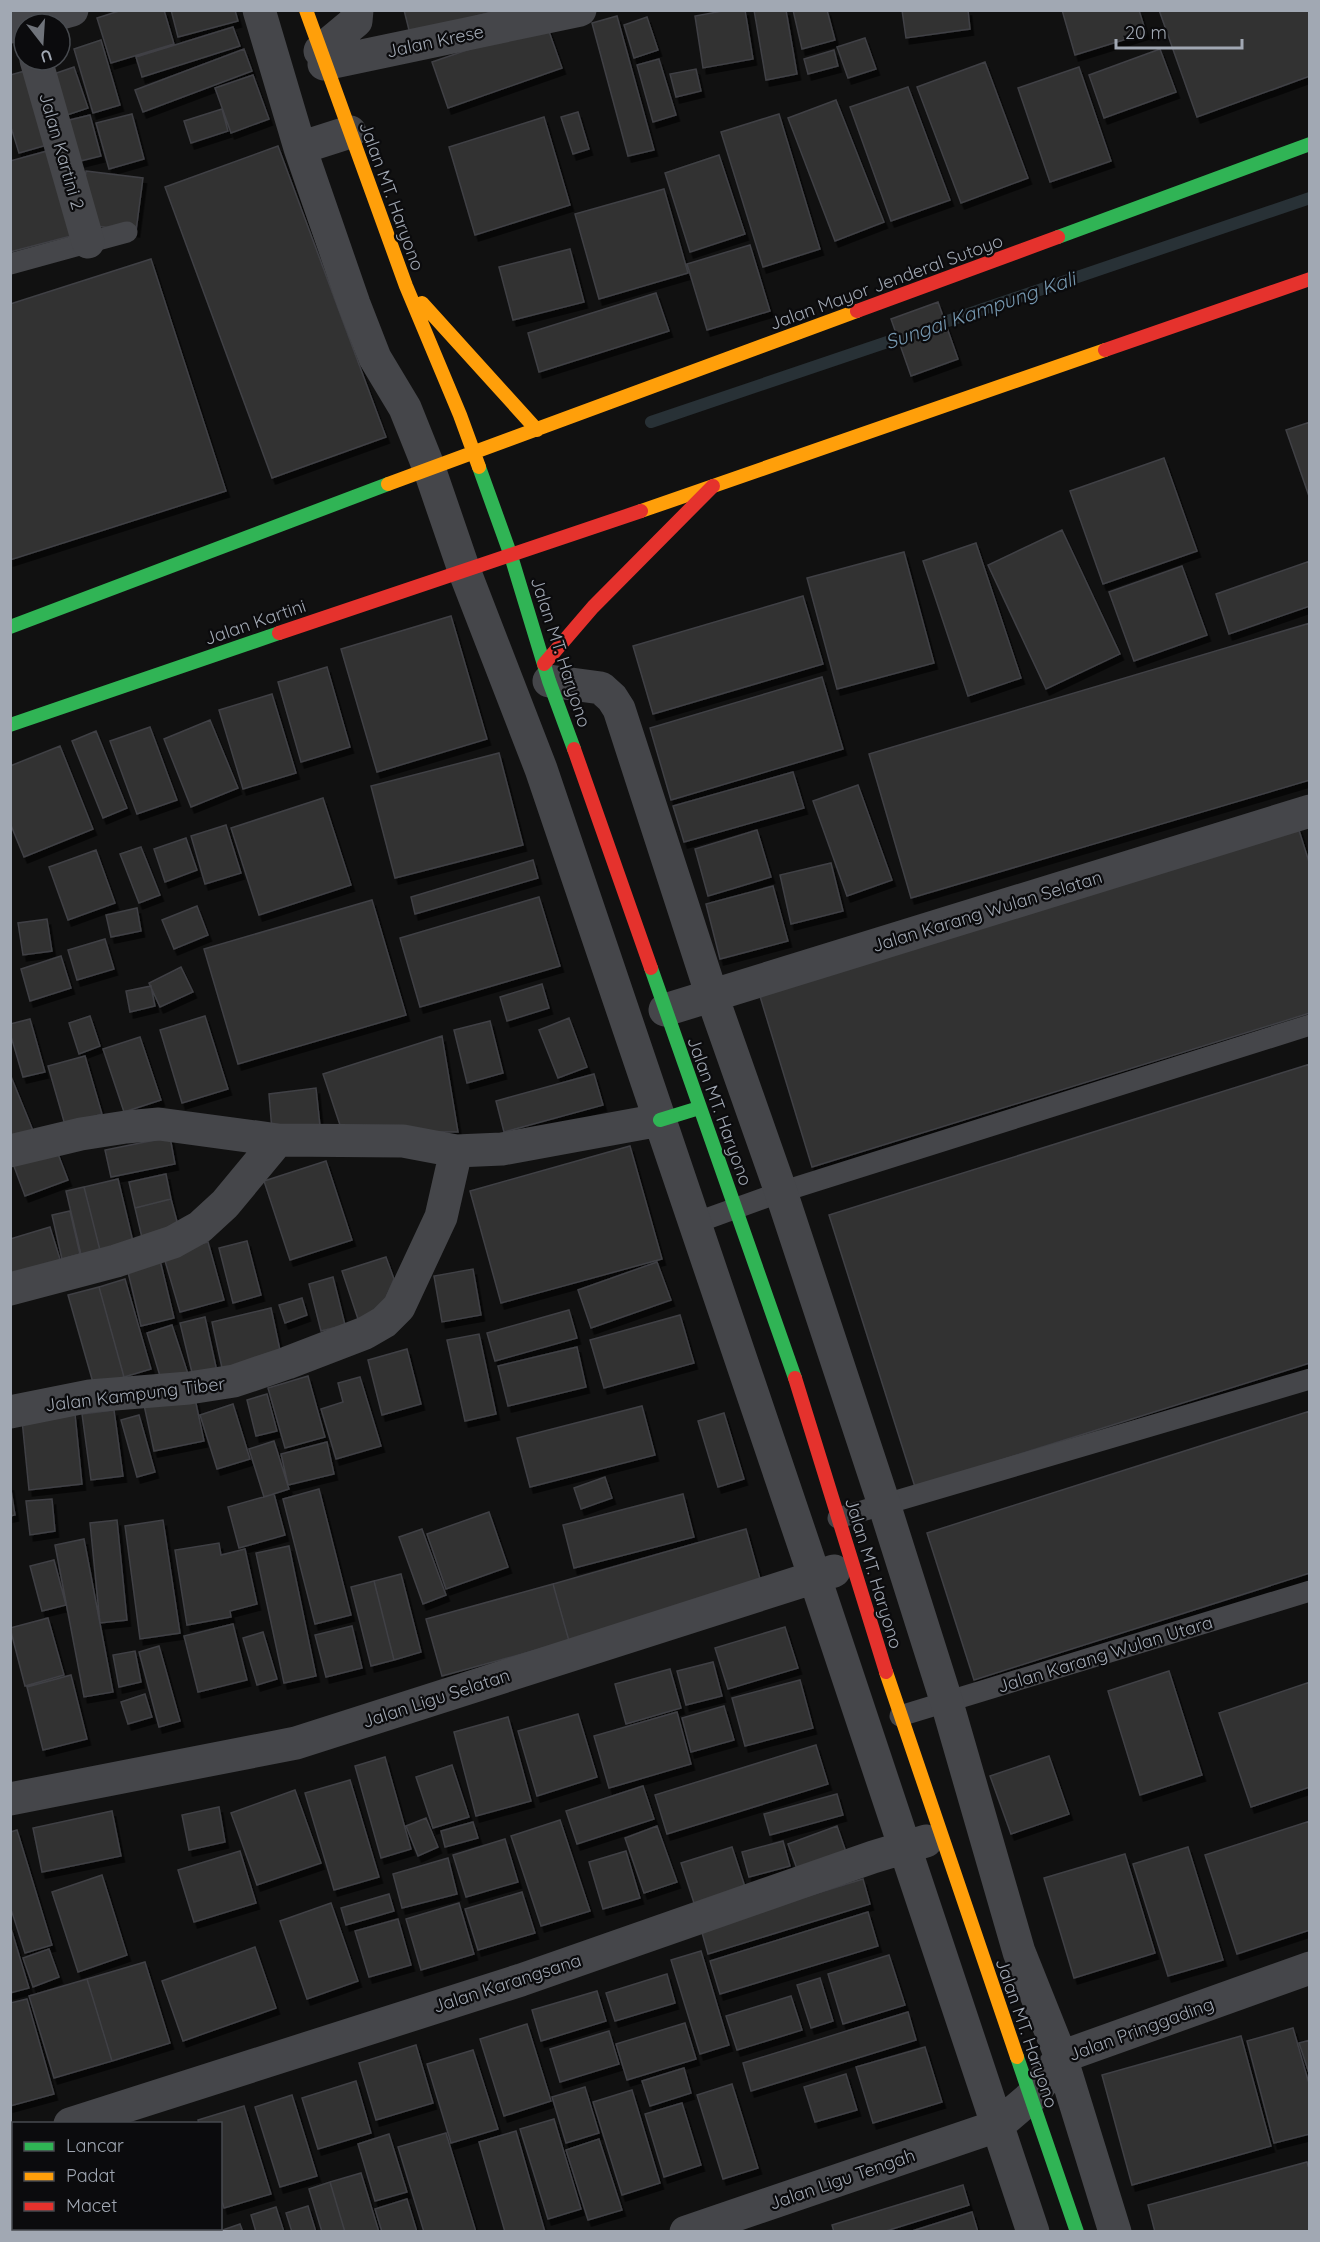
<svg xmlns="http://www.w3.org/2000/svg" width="1320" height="2242" viewBox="0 0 1320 2242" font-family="Quicksand,sans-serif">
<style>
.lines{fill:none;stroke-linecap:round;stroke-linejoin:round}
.stream{stroke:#283136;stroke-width:12}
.building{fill:#313133;stroke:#404145;stroke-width:1.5;filter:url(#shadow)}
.lane{stroke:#45464a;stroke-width:21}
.street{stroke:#45464a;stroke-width:33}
.fast{stroke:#30b455;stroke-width:14}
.slow{stroke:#ff9f0a;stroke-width:14}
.jam{stroke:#e5322d;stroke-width:14}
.labels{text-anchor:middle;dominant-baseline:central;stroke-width:4.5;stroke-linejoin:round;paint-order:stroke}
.street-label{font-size:18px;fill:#a1a8b3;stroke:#0b0b0d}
.water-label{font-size:20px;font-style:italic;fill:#7698b0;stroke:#0b0b0d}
</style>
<defs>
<filter id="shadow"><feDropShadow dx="3.5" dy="6" stdDeviation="0" flood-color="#0009"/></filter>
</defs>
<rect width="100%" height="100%" fill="#111"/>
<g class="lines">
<path class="stream" d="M930 327 1310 198
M651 422 911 334"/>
</g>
<path class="building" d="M122 10H164L174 44 111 63 97 18Z
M171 10H235L238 21 178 37Z
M404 10H499L410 34Z
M728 10H745L753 59 703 68 695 16Z
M754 10H786L797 74 766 80Z
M793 10H827L835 40 802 49Z
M902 10H968L970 29 906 38Z
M1062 10H1139L1146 33 1075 55Z
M1159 10H1310V76L1197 117Z
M617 16 654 150 628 156 592 23Z
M647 17 658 50 634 58 624 25Z
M546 23 562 68 448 108 432 62Z
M233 27 240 46 142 77 136 57Z
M865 38 876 69 848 78 837 47Z
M101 40 120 105 93 113 74 49Z
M244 49 252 71 143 112 135 90Z
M1160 49 1176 92 1104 118 1089 75Z
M834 50 838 66 808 74 804 59Z
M659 59 676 115 653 122 637 65Z
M985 62 1028 178 961 203 917 87Z
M74 67 88 108 55 119 42 78Z
M1079 67 1111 161 1050 182 1018 88Z
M32 69 54 143 19 153 10 124V75Z
M696 69 701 91 676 97 670 74Z
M253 75 269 119 231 133 215 88Z
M908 87 950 200 891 221 850 107Z
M836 100 884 222 835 241 788 118Z
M222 109 228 131 191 143 184 121Z
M578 112 589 149 573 154 561 117Z
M132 114 144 159 109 169 96 123Z
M779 114 820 249 763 267 721 132Z
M90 115 101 156 68 164 57 123Z
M544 117 570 205 475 235 449 147Z
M278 146 386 437 272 478 165 187Z
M47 151 71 236 10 252V161Z
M719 155 745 234 690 252 665 173Z
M86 171 143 178 136 231 79 224Z
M664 189 688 273 599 299 575 214Z
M750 245 770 311 707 330 687 264Z
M570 249 584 302 513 320 499 267Z
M151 259 226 491 10 560V304Z
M656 293 669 331 539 372 528 333Z
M938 302 958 359 911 376 891 319Z
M1310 422V499L1286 430Z
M1164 458 1197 551 1103 584 1070 491Z
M1062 530 1120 654 1046 689 988 565Z
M976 543 1021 678 968 696 923 561Z
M904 552 934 663 837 689 807 578Z
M1310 561V606L1229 634 1216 594Z
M1182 566 1207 635 1134 661 1109 592Z
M803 596 823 664 653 714 633 646Z
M451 616 487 739 377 772 341 649Z
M1310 623V780L911 898 869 754Z
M327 667 350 747 301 762 278 682Z
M822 677 843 749 671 800 650 728Z
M272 694 296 773 243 789 219 710Z
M210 720 238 788 191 807 164 739Z
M150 727 177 800 137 814 110 741Z
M96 731 127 808 103 818 72 741Z
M60 746 93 829 24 857 10 823V766Z
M499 753 523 845 395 878 371 786Z
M793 772 804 808 684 842 673 806Z
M858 785 892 880 847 896 813 801Z
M323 798 351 885 259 915 231 828Z
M226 825 241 873 205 884 191 836Z
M1298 827 1310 865V1013L812 1167 759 993Z
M757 830 771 877 708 896 695 849Z
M186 838 197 870 165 882 154 849Z
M141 847 160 895 139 903 120 854Z
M96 850 115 903 68 920 49 867Z
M533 860 538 878 415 914 411 897Z
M831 863 843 911 791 924 780 875Z
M773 886 788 941 720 959 706 904Z
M539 897 560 966 420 1007 400 938Z
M372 900 406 1015 238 1064 204 949Z
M197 906 208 935 174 949 162 920Z
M137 908 141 931 111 937 106 915Z
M47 919 52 951 23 955 18 923Z
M105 939 114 969 77 980 68 950Z
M61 956 71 988 30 1001 21 969Z
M181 967 193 992 160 1007 149 983Z
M542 984 549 1008 507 1021 500 997Z
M151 986 155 1006 130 1012 126 991Z
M90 1016 100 1046 79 1054 69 1023Z
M205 1016 228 1089 182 1103 160 1030Z
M569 1018 587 1067 558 1078 539 1030Z
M30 1019 45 1072 23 1077 10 1033V1024Z
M490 1021 503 1073 467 1083 454 1030Z
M442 1036 458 1132 342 1131 323 1074Z
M140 1037 161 1100 124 1112 103 1049Z
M85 1056 102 1114 65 1125 48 1066Z
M1310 1064V1363L915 1487 829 1215Z
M10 1074 34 1133 10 1143Z
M594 1074 603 1105 504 1132 496 1101Z
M316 1088 320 1126 272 1131 269 1094Z
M170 1137 175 1164 111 1177 105 1150Z
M55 1146 68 1180 25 1196 12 1161Z
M630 1146 662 1259 501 1303 470 1191Z
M326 1161 352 1240 290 1260 264 1181Z
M166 1174 171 1199 135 1208 129 1182Z
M118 1179 135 1250 102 1258 84 1187Z
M84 1187 102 1258 83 1263 66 1191Z
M171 1199 180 1233 143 1242 135 1208Z
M70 1211 80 1254 62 1259 52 1215Z
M50 1227 63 1269 10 1285V1239Z
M247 1241 261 1295 233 1303 219 1248Z
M208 1242 224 1300 180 1312 163 1254Z
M386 1257 394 1279 379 1314 359 1322 342 1271Z
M160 1260 174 1318 141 1326 127 1268Z
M657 1262 671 1300 591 1328 578 1290Z
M473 1269 481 1315 442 1322 434 1276Z
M333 1277 345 1325 321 1331 309 1284Z
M125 1279 151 1369 124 1377 99 1287Z
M99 1287 124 1377 94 1386 68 1295Z
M302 1298 307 1315 285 1323 279 1305Z
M271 1308 281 1355 222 1368 212 1322Z
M569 1310 577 1338 495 1361 487 1333Z
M680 1315 694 1363 604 1388 590 1340Z
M205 1317 218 1376 194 1381 180 1323Z
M172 1325 189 1377 163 1386 147 1333Z
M479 1334 496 1414 465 1421 447 1340Z
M577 1347 586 1387 508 1406 498 1366Z
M407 1349 421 1404 382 1415 368 1360Z
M308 1376 325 1437 285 1448 268 1388Z
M360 1377 381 1446 336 1459 321 1409 343 1402 338 1383Z
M194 1394 204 1441 154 1451 144 1405Z
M267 1394 277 1431 256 1436 247 1400Z
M233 1404 250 1459 217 1469 200 1415Z
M642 1406 655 1455 530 1487 517 1438Z
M114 1410 123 1476 91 1480 82 1414Z
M1310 1411V1573L974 1680 927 1533Z
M724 1413 744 1479 718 1487 698 1421Z
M75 1414 82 1484 29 1490 22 1420Z
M139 1415 155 1472 137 1477 121 1420Z
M274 1441 289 1489 264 1497 249 1449Z
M327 1442 334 1474 288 1485 281 1454Z
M605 1477 612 1498 581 1509 574 1488Z
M10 1484 15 1515 10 1516Z
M319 1489 351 1615 315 1624 283 1499Z
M274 1494 285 1535 239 1548 228 1507Z
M683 1494 694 1537 574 1568 563 1525Z
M52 1499 55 1531 30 1535 26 1501Z
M489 1512 508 1567 446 1589 427 1534Z
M117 1520 127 1620 100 1623 90 1523Z
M163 1520 180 1633 140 1639 125 1526Z
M422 1529 446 1595 423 1604 399 1537Z
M746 1529 762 1586 569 1641 553 1584Z
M84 1539 113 1692 84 1697 55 1545Z
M219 1543 221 1555 245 1549 257 1604 230 1611 231 1617 187 1625 175 1550Z
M289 1546 316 1676 284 1683 256 1553Z
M54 1560 66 1605 42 1611 30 1566Z
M401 1574 421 1652 394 1660 374 1581Z
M374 1581 394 1660 371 1666 351 1587Z
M553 1584 569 1641 442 1676 426 1619Z
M48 1618 64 1675 25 1686 10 1628Z
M233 1624 247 1680 198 1692 184 1636Z
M352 1626 362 1668 326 1677 315 1635Z
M785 1627 798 1668 728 1689 715 1648Z
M263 1632 277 1679 257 1685 243 1638Z
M159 1646 180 1721 159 1727 139 1652Z
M135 1651 141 1682 119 1687 113 1655Z
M713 1662 722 1696 686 1705 677 1671Z
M670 1669 681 1708 626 1724 615 1684Z
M1169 1671 1202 1775 1140 1795 1108 1691Z
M71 1675 87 1739 43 1750 27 1687Z
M800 1680 813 1728 745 1746 732 1698Z
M1310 1682V1787L1251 1807 1219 1713Z
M145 1694 152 1717 128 1724 121 1702Z
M724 1706 734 1740 691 1752 682 1718Z
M677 1712 691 1764 609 1788 594 1736Z
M578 1714 597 1777 537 1796 518 1731Z
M508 1717 531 1801 476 1816 454 1732Z
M816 1745 828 1784 667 1834 655 1795Z
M1049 1756 1069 1814 1011 1834 990 1776Z
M385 1757 411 1849 381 1858 355 1766Z
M452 1765 469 1817 433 1828 416 1777Z
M350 1780 379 1877 334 1890 305 1793Z
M643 1786 654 1819 577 1844 566 1811Z
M295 1790 321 1863 257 1885 231 1813Z
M837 1794 843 1815 770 1835 764 1814Z
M219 1807 225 1842 189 1850 182 1815Z
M112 1811 121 1856 42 1872 33 1828Z
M426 1818 438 1847 418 1856 406 1826Z
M560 1820 590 1911 541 1926 511 1836Z
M1310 1821V1930L1237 1954 1205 1855Z
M473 1822 478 1838 445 1847 441 1831Z
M657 1826 677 1882 644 1893 625 1838Z
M837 1826 846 1852 797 1869 788 1844Z
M17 1830 52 1945 25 1953 10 1906V1832Z
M505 1839 518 1882 466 1897 453 1855Z
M783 1841 790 1866 749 1877 742 1852Z
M732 1847 746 1890 695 1906 681 1863Z
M1188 1847 1223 1960 1168 1976 1133 1864Z
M240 1851 256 1903 194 1922 178 1870Z
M626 1851 640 1898 603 1909 589 1862Z
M1125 1854 1155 1953 1074 1978 1044 1878Z
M448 1858 457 1894 402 1908 393 1874Z
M102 1875 127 1955 78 1972 52 1892Z
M863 1879 870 1904 708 1954 701 1929Z
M522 1892 535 1933 478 1950 465 1909Z
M389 1894 394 1911 346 1925 341 1908Z
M331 1903 358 1981 307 1999 280 1921Z
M459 1903 474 1954 421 1970 406 1919Z
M868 1912 878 1946 720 1994 710 1961Z
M398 1919 411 1965 369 1977 355 1931Z
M10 1925 29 1988 10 1993Z
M255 1947 276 2008 183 2041 162 1981Z
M49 1949 59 1977 33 1987 23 1958Z
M701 1951 729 2045 700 2054 671 1960Z
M889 1955 905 2005 843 2024 828 1974Z
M145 1962 170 2043 112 2061 87 1979Z
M667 1974 675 2003 615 2021 606 1993Z
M820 1978 833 2021 811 2028 797 1985Z
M87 1979 112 2061 54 2078 29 1996Z
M597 1991 606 2021 541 2041 532 2010Z
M791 1996 802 2030 737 2050 726 2016Z
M27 1999 54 2094 10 2106V2003Z
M908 2012 916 2040 751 2091 743 2063Z
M685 2023 696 2059 627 2080 616 2044Z
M527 2024 551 2101 504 2116 480 2039Z
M1293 2028 1310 2087V2134L1274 2143 1247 2041Z
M609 2031 619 2064 560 2082 550 2049Z
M1241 2036 1271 2146 1132 2185 1102 2075Z
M1310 2040V2076L1299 2043Z
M416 2045 433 2103 376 2120 359 2063Z
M925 2047 942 2102 873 2123 856 2067Z
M473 2050 498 2129 451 2143 427 2064Z
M684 2068 691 2093 650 2106 642 2081Z
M846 2074 857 2110 815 2122 804 2087Z
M356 2081 371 2133 318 2149 302 2098Z
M732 2084 758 2168 723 2179 697 2095Z
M585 2087 599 2133 566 2143 552 2097Z
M632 2090 660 2183 622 2195 593 2102Z
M292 2095 317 2176 280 2187 255 2107Z
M682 2103 701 2165 664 2177 645 2114Z
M244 2106 271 2194 224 2208 220 2195V2124H199L198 2120Z
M554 2119 581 2209 548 2219 520 2129Z
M516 2131 545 2232H505L479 2142Z
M446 2133 476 2232H424L398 2147Z
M389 2134 407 2192 375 2201 358 2144Z
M599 2139 622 2210 588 2220 566 2150Z
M1307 2162 1310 2172V2232H1155L1148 2205Z
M361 2173 379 2232H345L330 2182Z
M14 2180V2228H74L75 2232H11L10 2181Z
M330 2182 345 2232H322L309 2189Z
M963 2185 969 2205 883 2232H834L832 2225Z
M407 2199 417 2232H382L375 2209Z
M308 2206 316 2232H292L286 2213Z
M276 2207 284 2232H256L251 2215Z
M972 2212 978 2232H909Z
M240 2224 243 2232H217Z
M81 2228H114L104 2232H82Z
M152 2228H185V2232H142Z"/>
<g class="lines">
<path class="lane" d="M10 264 127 232
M695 1223 781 1192 1310 1025
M838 1518 1310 1379
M900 1716 1310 1591"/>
<path class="street" d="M259 10 300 148 354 304 375 358 405 408 429 468 464 570 541 769 815 1578 1033 2232
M10 27 72 10
M320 51 356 21 357 10
M36 60 88 242
M324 64 580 10
M300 148 350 132
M549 681 601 688 612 698 619 709 712 996 781 1192 884 1504 947 1703 1019 1952 1061 2057 1115 2232
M665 1010 1310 811
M10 1151 81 1134 126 1127 159 1124 278 1140 403 1141 456 1151 502 1149 660 1120
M10 1289 116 1261 173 1242 200 1227 225 1204 278 1140
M10 1412 90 1396 189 1388 234 1381 287 1363 365 1333 384 1322 399 1307 441 1217 456 1151
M10 1799 296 1743 834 1571
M70 2124 521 1980 873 1857 926 1841
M10 2143 14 2142
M686 2232 997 2126 1031 2097 1061 2057 1310 1968"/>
<path class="fast" d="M1058 237 1310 144
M479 467 511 556 549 681 574 749
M10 627 388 484
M10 725 279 633
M651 968 795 1378
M660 1120 699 1108
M1017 2057 1077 2232"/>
<path class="slow" d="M306 10 406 286 460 415 479 467
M422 303 537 430
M388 484 857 311
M641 511 1105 350
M886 1672 1017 2057"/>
<path class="jam" d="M857 311 1058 237
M1105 350 1310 279
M279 633 641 511
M544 664 593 607 713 486
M574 749 651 968
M795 1378 886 1672"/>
</g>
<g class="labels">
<g class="street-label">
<text transform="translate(435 41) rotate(-12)">Jalan Krese</text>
<text transform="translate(62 151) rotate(74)">Jalan Kartini 2</text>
<text transform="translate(392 196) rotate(70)">Jalan MT. Haryono</text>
<text transform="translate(886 282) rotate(-20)">Jalan Mayor Jenderal Sutoyo</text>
<text transform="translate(255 622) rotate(-19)">Jalan Kartini</text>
<text transform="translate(561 652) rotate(72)">Jalan MT. Haryono</text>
<text transform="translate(987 911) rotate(-17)">Jalan Karang Wulan Selatan</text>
<text transform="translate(720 1111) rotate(70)">Jalan MT. Haryono</text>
<text transform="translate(135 1394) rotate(-7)">Jalan Kampung Tiber</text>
<text transform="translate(874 1573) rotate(73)">Jalan MT. Haryono</text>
<text transform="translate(1105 1654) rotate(-17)">Jalan Karang Wulan Utara</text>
<text transform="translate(436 1698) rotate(-18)">Jalan Ligu Selatan</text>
<text transform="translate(507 1983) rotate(-18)">Jalan Karangsana</text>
<text transform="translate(1141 2029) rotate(-20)">Jalan Pringgading</text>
<text transform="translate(1027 2033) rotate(71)">Jalan MT. Haryono</text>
<text transform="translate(842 2179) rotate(-19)">Jalan Ligu Tengah</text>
</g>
<g class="water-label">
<text transform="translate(980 310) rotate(-19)">Sungai Kampung Kali</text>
</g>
</g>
<rect width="1320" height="2242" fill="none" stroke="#a1a8b3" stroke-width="24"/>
<rect x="12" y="2122" width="210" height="108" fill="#0b0b0d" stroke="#474a4f" stroke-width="1.5"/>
<rect x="24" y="2142" width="30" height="9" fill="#30b455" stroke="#474a4f" stroke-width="1.5"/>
<text x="66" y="2152" font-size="18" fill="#a1a8b3">Lancar</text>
<rect x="24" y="2172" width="30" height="9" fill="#ff9f0a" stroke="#474a4f" stroke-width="1.5"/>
<text x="66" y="2182" font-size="18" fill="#a1a8b3">Padat</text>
<rect x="24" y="2202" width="30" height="9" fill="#e5322d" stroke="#474a4f" stroke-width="1.5"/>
<text x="66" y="2212" font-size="18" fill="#a1a8b3">Macet</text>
<g transform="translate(42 42) rotate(163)"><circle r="28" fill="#0b0b0d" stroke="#474a4f" stroke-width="1.5"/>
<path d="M0-4.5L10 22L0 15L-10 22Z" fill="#6f737a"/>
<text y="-9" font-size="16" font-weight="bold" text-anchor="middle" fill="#a1a8b3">U</text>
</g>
<path d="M1116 39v9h126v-9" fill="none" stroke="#a1a8b3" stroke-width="3"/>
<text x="1125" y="39" font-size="18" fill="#a1a8b3" stroke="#0b0b0d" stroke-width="4.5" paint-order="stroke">20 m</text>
</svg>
